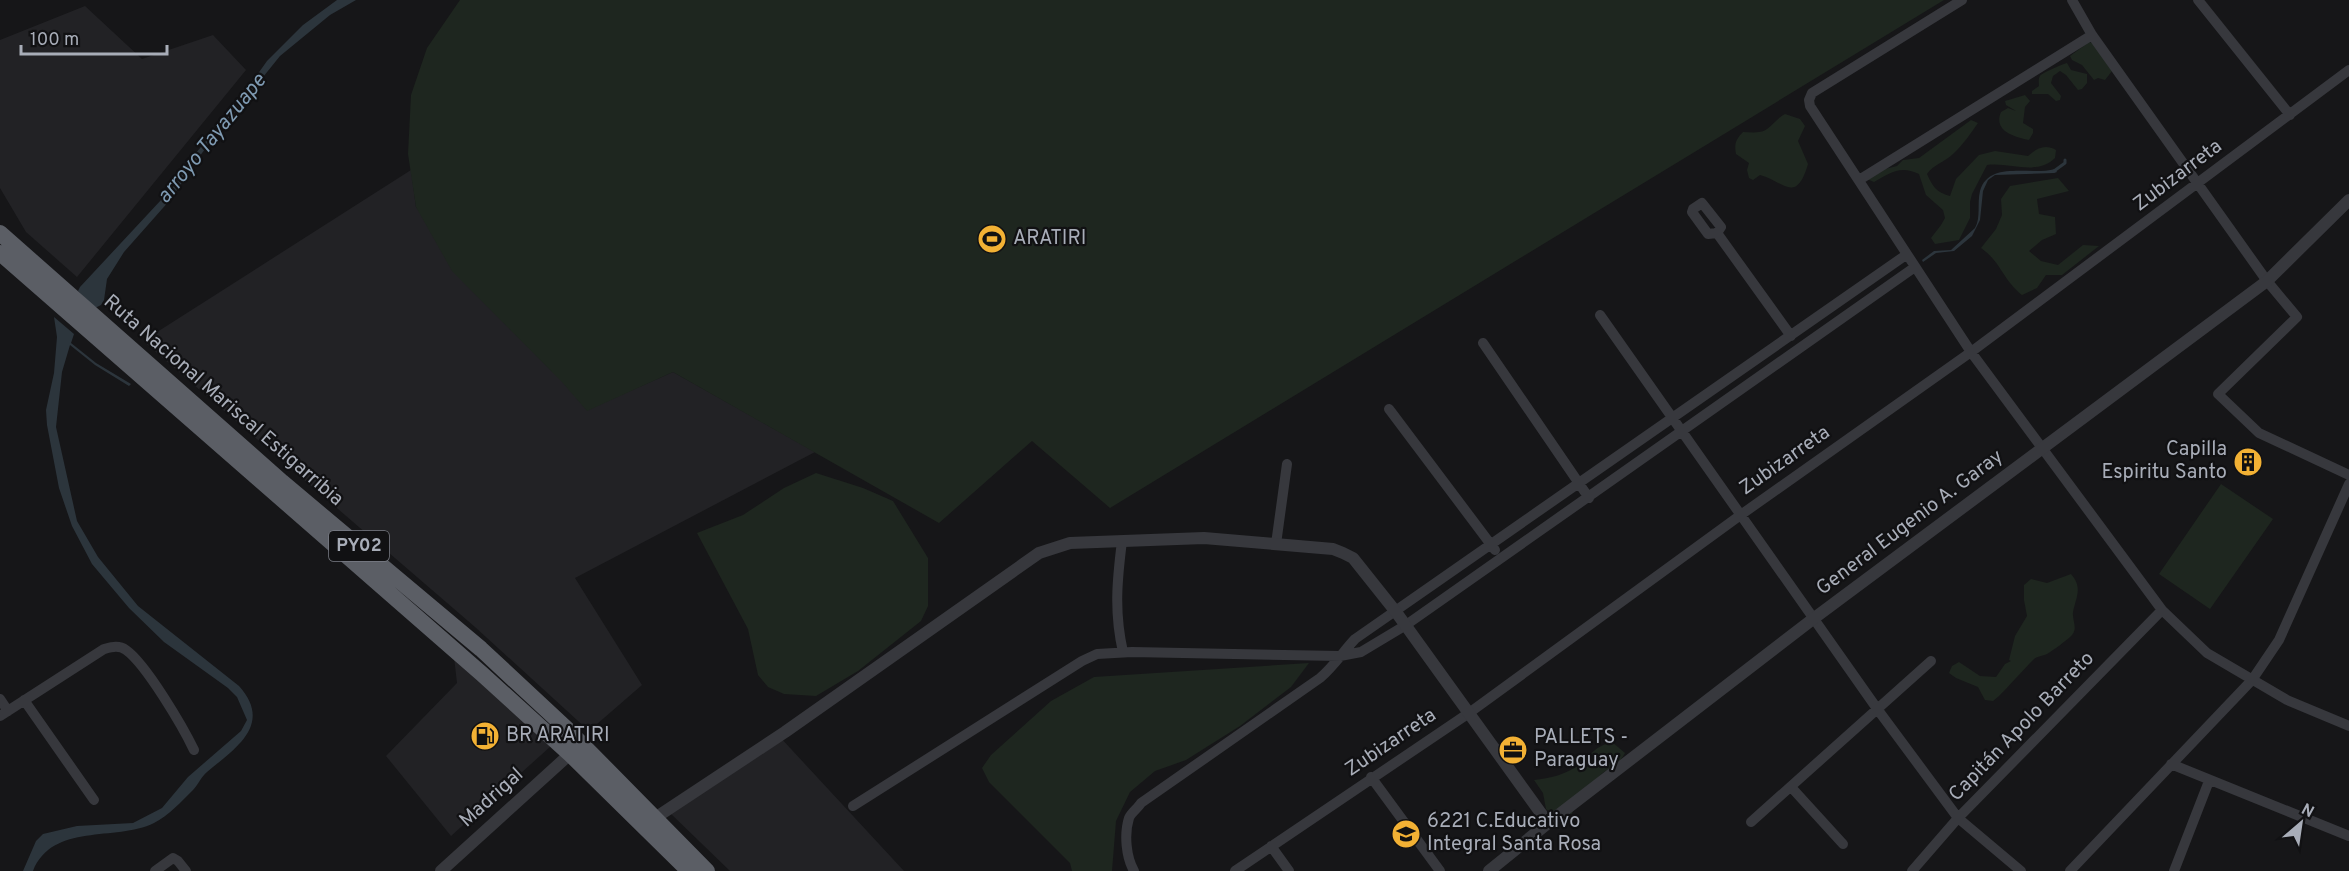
<svg xmlns="http://www.w3.org/2000/svg" width="2349" height="871" viewBox="0 0 2349 871" font-family="Overpass,sans-serif">
<style>
.built{fill:#222225}
.green{fill:#1e261f}
.water{fill:#2c353c}
.lines{fill:none;stroke-linecap:round;stroke-linejoin:round}
.stream{stroke:#2c353c;stroke-width:3}
.minor{stroke:#37383d;stroke-width:10}
.tertiary{stroke:#37383d;stroke-width:12}
.trunk{stroke:#5b5e65;stroke-width:16}
.labels{text-anchor:middle;dominant-baseline:central;stroke-width:4.5;stroke-linejoin:round;paint-order:stroke}
.shield{fill:#111113;stroke:#7b7e86;stroke-width:1.5}
.shield-label{font-size:18px;font-weight:bold;fill:#a8adb8}
.street-label{font-size:20px;fill:#a8adb8;stroke:#111113}
.poi-label{font-size:20px;fill:#a8adb8;stroke:#111113;text-anchor:start}
.water-label{font-size:21px;font-style:italic;fill:#7f9bb3;stroke:#111113}
</style>
<rect width="100%" height="100%" fill="#161618"/>
<path class="built" d="M85 6 142 59 213 35 246 70 77 277 26 232 0 188V40Z
M411 170 416 207 587 410 673 372 815 452 575 578 642 685 589 731 475 627 143 341Z
M454 657 551 746 451 836 386 756 457 683Z
M779 736 904 871H730L669 812Z"/>
<path class="green" d="M460 0H1944L1110 508 1032 441 939 523 673 372 587 411 562 382 452 271 416 207 408 154 411 95 427 48Z
M2089 42 2093 43 2112 71 2105 80 2098 78 2094 80 2082 65 2072 60 2070 56Z
M2067 63 2071 70 2087 74V83L2082 89 2078 90 2066 75 2060 71 2053 76 2051 83 2061 96 2060 100 2056 101 2048 94H2032V91L2039 86C2039 84 2038 78 2040 76 2042 73 2063 64 2067 63Z
M2025 95 2030 101 2025 107 2023 123 2033 129V133L2029 140C2014 137 1993 131 2001 112L2008 108 2016 111 2006 105 2005 101Z
M1785 114 1800 119 1805 126 1798 141 1808 164C1796 206 1782 180 1760 175L1753 180 1749 178 1747 170 1749 163 1736 154C1734 144 1736 139 1743 132 1748 132 1754 133 1759 132 1770 131 1776 118 1785 114Z
M1971 120 1978 123C1971 133 1963 145 1953 154 1945 162 1934 164 1927 174 1933 187 1936 192 1950 196L1956 179 1979 155 1995 151 2028 156C2037 148 2045 144 2056 150L2055 158C2037 176 2010 162 1987 165L1972 194 1970 202V218L1959 240 1935 244 1931 238 1941 225 1945 218 1943 210 1926 195 1919 174C1900 165 1890 173 1874 182L1867 179 1881 170 1897 166 1903 160 1919 158Z
M2058 178 2069 191 2037 199 2039 214 2055 217 2056 234 2042 240 2029 251 2041 261 2058 265 2083 245 2099 246 2062 275H2046L2037 288 2022 295C2002 279 2002 263 1981 248L1996 229 2002 215 2001 199 2010 186Z
M816 473 863 488 893 501 928 558V606L921 621 858 671 816 696 784 694 768 687 758 675 748 629 697 533 743 515 784 488Z
M2221 484 2273 519 2210 609 2159 574Z
M2071 574C2083 588 2076 597 2073 612 2072 620 2078 628 2072 635 2070 638 2051 652 2047 654 2042 656 2038 656 2034 659 2023 670 2010 685 1999 696L1993 701 1985 700 1978 687 1956 678 1949 673 1952 666 1959 662 1980 676 1996 677 2005 664 2011 661 2009 660 2015 636 2027 616 2024 600V585L2031 579 2047 583Z
M1309 663 1291 687 1240 726 1186 760 1155 771 1130 792 1116 821 1112 871H1072L1070 863 989 782 982 768 991 755 1051 701 1094 677Z
M1612 742 1625 753C1620 763 1613 766 1604 772 1593 781 1576 801 1572 814H1552L1546 809 1543 793 1534 780C1550 778 1566 775 1580 764 1591 754 1596 746 1612 742Z"/>
<path class="water" d="M337 0H356L330 15 280 56 202 153 170 200 124 252 107 279 104 300 101 305 95 308 78 291 80 287 175 185 190 160 233 109 267 61 303 25Z
M2055 169 2057 172 2054 173 1995 175 1988 180 1983 191 1980 220 1972 236 1954 251 1936 253 1923 262 1922 260 1934 251 1951 250 1975 228C1981 218 1977 203 1980 191 1989 160 2031 176 2055 169Z
M54 317 74 334 71 343 96 363 131 384 129 386 95 365 70 345 62 372 56 427 77 521 98 557 138 606 239 686C274 725 234 749 207 772 201 777 198 785 193 790 182 801 168 816 154 823 115 842 53 822 33 871H23L36 841 43 834 77 826 133 823 162 808 188 777 241 731 247 720 237 697 228 688 164 642 129 608 92 564 72 526 59 488 47 425 46 410 54 373 57 337Z"/>
<g class="lines">
<path class="stream" d="M2054 171 2065 163V160"/>
<path class="minor" d="M1962 0 1812 93 1809 100 1810 106 1971 352 2162 610 2207 653 2287 700 2349 726
M2072 0 2092 35 2267 281 2297 317 2218 394 2259 433 2349 475
M2198 0 2290 115
M1859 180 2092 35
M1702 203 1721 227 1717 233 1708 234 1692 212 1693 209Z
M1717 233 1791 336
M1600 315 1878 710 1958 818 2021 871
M1483 343 1589 498
M1389 409 1495 550
M1122 541C1117 581 1114 612 1123 652
M1276 544 1287 464
M0 699 8 711
M24 700 94 800
M0 716 104 649C112 647 119 645 126 650 146 664 183 727 194 750
M2171 764 2349 836
M1371 777 1440 871
M1791 787 1843 844
M853 806 1082 661 1097 654 1132 652 1340 656 1361 652 1406 625 1915 267
M1751 822 1931 661
M1271 846 1289 871
M155 871 173 858 178 861 186 871
M1134 871C1126 857 1124 834 1129 818 1131 813 1138 808 1141 803L1320 678C1334 666 1342 653 1355 639L1906 255
M1235 871 1469 713 1742 514 1971 352 2349 70
M1912 871 1958 818 2162 610
M2070 871 2252 680 2279 640 2349 484
M2174 871 2209 781"/>
<path class="tertiary" d="M649 822 785 732 1039 553 1070 543 1204 538 1333 549 1343 553 1353 558 1396 612 1548 823
M441 871 570 754
M1489 871 1548 823 1813 619 2267 281 2349 200"/>
<path class="trunk" d="M0 233 282 482 481 649 567 729 707 871
M0 253 482 674 570 754 689 871"/>
</g>
<defs>
<g id="stadium-disc" transform="scale(1.5)"><circle r="9.5" fill="#f2b134" stroke="#111113"/><path d="M0-5a6.5 5 0 1 0 0 10a6.5 5 0 1 0 0-10ZM-3.5-1.8h7v3.6h-7Z" fill="#111"/></g>
<g id="building-disc" transform="scale(1.5)"><circle r="9.5" fill="#f2b134" stroke="#111113"/><path d="M-4-6H4V6H1V3H-1V6H-4ZM-2.5-4.3h1.7v1.8h-1.7ZM.8-4.3h1.7v1.8H.8ZM-2.5-1h1.7V.8h-1.7ZM.8-1h1.7V.8H.8Z" fill="#111"/></g>
<g id="fuel-disc" transform="scale(1.5)"><circle r="9.5" fill="#f2b134" stroke="#111113"/><path d="M-5.5-6h7V0h2V4h1.3V-2.5L3-4.5l.8-.8L6-3V5H2.5V1h-1V6h-7ZM-4.2-4.7v3.2H.2V-4.7Z" fill="#111"/></g>
<g id="office-disc" transform="scale(1.5)"><circle r="9.5" fill="#f2b134" stroke="#111113"/><path d="M-6-3h4V-5.5h4V-3h4V5H-6ZM-1-4.5V-3h2v-1.5ZM-6 0V1H6V0Z" fill="#111"/></g>
<g id="school-disc" transform="scale(1.5)"><circle r="9.5" fill="#f2b134" stroke="#111113"/><path d="M0-5L7-2L0 1L-7-2ZM-4 1L0 2.5L4 1V4Q0 6-4 4Z" fill="#111"/></g>
</defs>
<g fill-rule="evenodd">
<use href="#stadium-disc" x="992" y="239"/>
<use href="#building-disc" x="2248" y="462"/>
<use href="#fuel-disc" x="485" y="736"/>
<use href="#office-disc" x="1513" y="750"/>
<use href="#school-disc" x="1406" y="834"/>
</g>
<g class="labels">
<rect class="shield" x="329" y="531" width="60" height="30" rx="4.5"/>
<g class="shield-label">
<text x="359" y="546">PY02</text>
</g>
<g class="street-label">
<text transform="translate(2178 176) rotate(-37)">Zubizarreta</text>
<text transform="translate(223 401) rotate(41)">Ruta Nacional Mariscal Estigarribia</text>
<text transform="translate(1785 461) rotate(-35)">Zubizarreta</text>
<text transform="translate(1910 523) rotate(-37)">General Eugenio A. Garay</text>
<text transform="translate(2022 727) rotate(-46)">Capitán Apolo Barreto</text>
<text transform="translate(1391 743) rotate(-34)">Zubizarreta</text>
<text transform="translate(492 798) rotate(-42)">Madrigal</text>
</g>
<g class="poi-label">
<text x="1013" y="239">ARATIRI</text>
<text x="2227" y="450" text-anchor="end">Capilla<tspan x="2227" dy="23">Espiritu Santo</tspan></text>
<text x="506" y="736">BR ARATIRI</text>
<text x="1534" y="738">PALLETS -<tspan x="1534" dy="23">Paraguay</tspan></text>
<text x="1427" y="822">6221 C.Educativo<tspan x="1427" dy="23">Integral Santa Rosa</tspan></text>
</g>
<g class="water-label">
<text transform="translate(212 139) rotate(-51)">arroyo Tayazuape</text>
</g>
</g>
<g transform="translate(2301 823) rotate(29)" stroke="#111113" stroke-width="4.5" paint-order="stroke">
<path d="M0-4.5L10 22L0 15L-10 22Z" fill="#a8adb8"/>
<text y="-9" font-size="16" font-weight="bold" text-anchor="middle" fill="#a8adb8">N</text>
</g>
<path d="M21 45v9h146v-9" fill="none" stroke="#a8adb8" stroke-width="3"/>
<text x="30" y="45" font-size="18" fill="#a8adb8" stroke="#111113" stroke-width="4.5" paint-order="stroke">100 m</text>
</svg>
